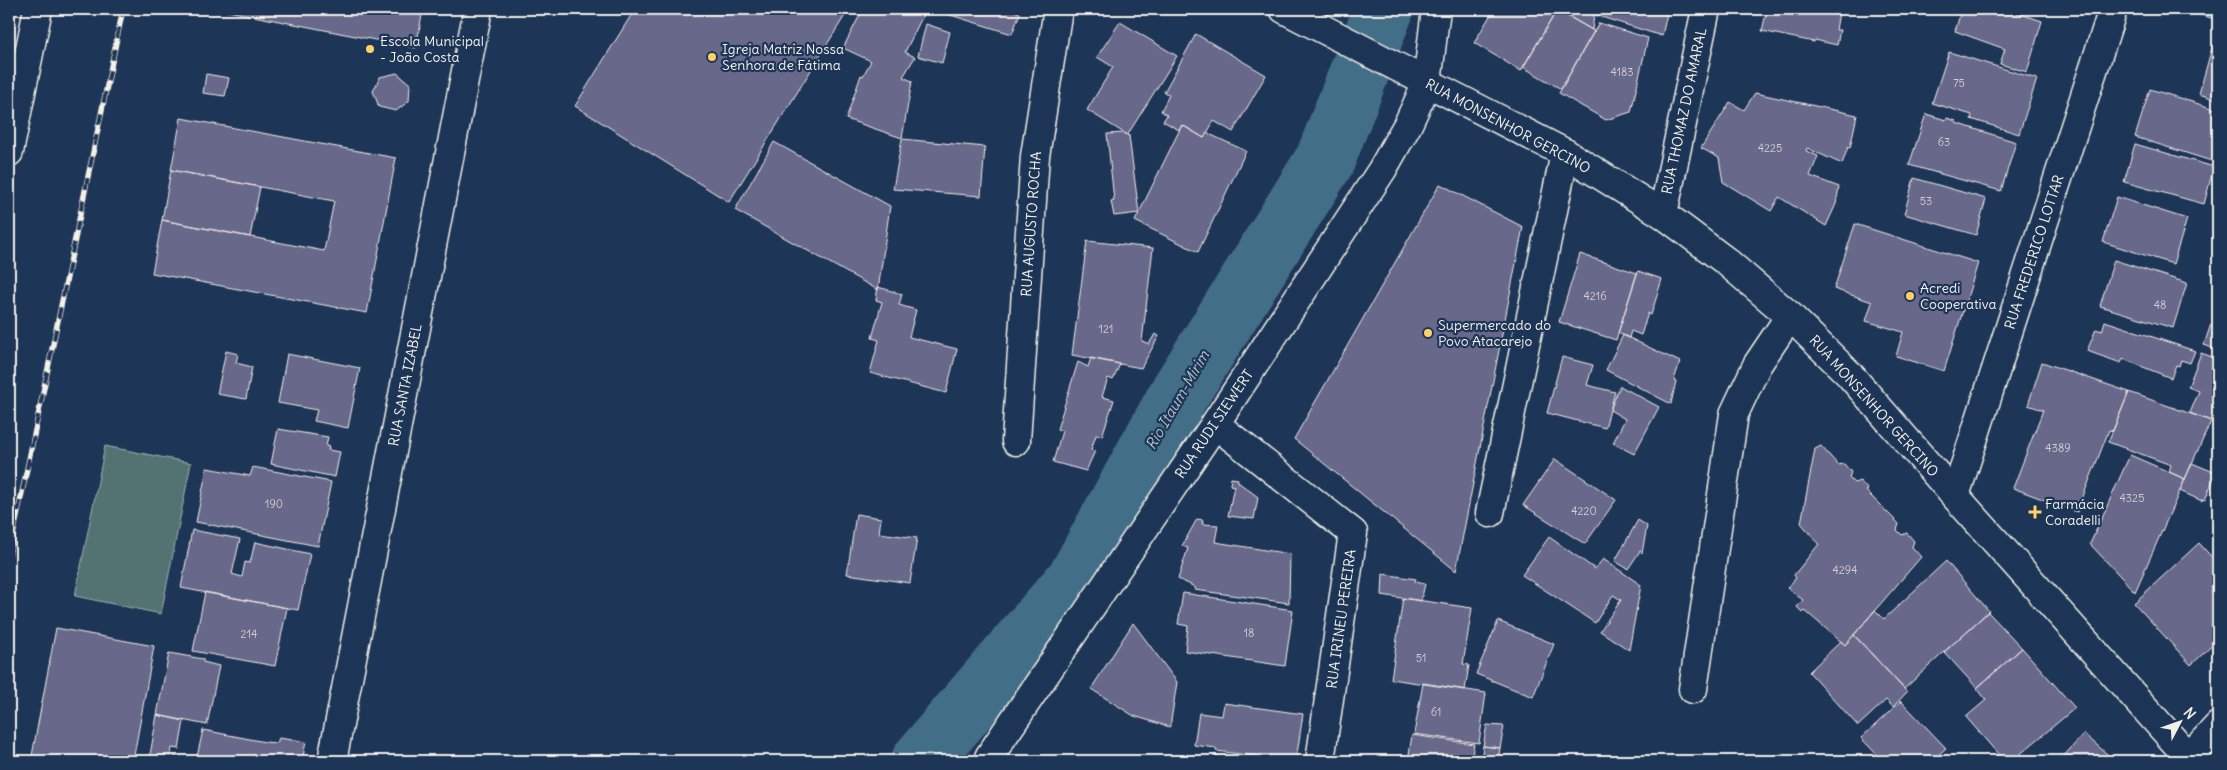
<svg xmlns="http://www.w3.org/2000/svg" width="2227" height="770" viewBox="0 0 2227 770" font-family="Delius,sans-serif">
<style>
.pitch{fill:#537372;stroke:#a4b2ad}
.lines{fill:none;stroke-linecap:round;stroke-linejoin:round}
.river{stroke:#436e88;stroke-width:60}
.building{fill:#68688b;stroke:#f4f1e8}
.minor-casing{stroke:#f4f1e8;stroke-width:31}
.major-casing{stroke:#f4f1e8;stroke-width:31}
.minor{stroke:#1d3557;stroke-width:28}
.major{stroke:#1d3557;stroke-width:28}
.rail-casing{stroke:#f4f1e8;stroke-width:5.5}
.rail{stroke:#1d3557;stroke-width:4;stroke-dasharray:11;stroke-linecap:butt}
.poi-dot{fill:#ffd166;stroke:#1d3557;stroke-width:2}
.labels{text-anchor:middle;dominant-baseline:central;stroke-width:4.5;stroke-linejoin:round;paint-order:stroke}
.number-label{font-size:11px;fill:#d1cfd1}
.poi-label{font-size:14px;fill:#f4f1e8;stroke:#1d3557;text-anchor:start}
.street-label{font-size:14px;fill:#f4f1e8;stroke:#1d3557}
.water-label{font-size:15px;font-style:italic;fill:#b6c3c6;stroke:#1d3557}
</style>
<rect width="100%" height="100%" fill="#1d3557"/>
<filter id="ink" filterUnits="userSpaceOnUse"><feTurbulence type="fractalNoise" baseFrequency=".02" numOctaves="2"/><feDisplacementMap in="SourceGraphic" scale="10" xChannelSelector="R" yChannelSelector="G"/><feConvolveMatrix kernelMatrix="1 2 1 2 8 2 1 2 1" color-interpolation-filters="sRGB"/></filter>
<g filter="url(#ink)">
<path class="pitch" d="M105 446 191 463 161 614 75 596Z"/>
<g class="lines">
<path class="river" d="M921 761 1077 579 1180 392 1325 160 1384 9"/>
</g>
<path class="building" d="M218 9H423L416 48Z
M635 9H849L729 202 575 106Z
M863 9H926L905 52 915 57 903 77 912 81 902 138 846 119 861 75 863 76 871 61 843 48Z
M931 9H1014V11L1020 13 1012 34Z
M1494 9 1557 10 1521 71 1474 43Z
M1564 9H1593L1592 14 1594 15 1592 30 1563 13Z
M1593 9H1668L1662 36 1592 14Z
M1767 9H1821L1839 12 1836 30H1840L1837 45 1815 40 1814 42 1762 31Z
M1940 9H2005L2042 21 2027 72 2000 64 2005 49 1955 31 1960 15Z
M2181 9H2218V20Z
M1557 10 1594 31 1561 89 1523 67Z
M1120 22 1177 56 1128 134 1129 136 1087 110 1113 67 1097 57Z
M1599 23 1648 38 1631 112 1606 120 1559 93Z
M926 24 950 32 942 63 918 56Z
M1196 34 1266 75 1233 132 1214 121 1204 138 1182 125 1179 130 1163 121 1167 115 1161 111 1169 95 1164 92Z
M2213 44 2218 46V100L2199 94Z
M1949 52 2037 79 2019 134 1971 119 1972 115 1932 103Z
M397 73 410 84 409 101 396 111 379 107 373 91 380 77Z
M206 74 229 78 225 96 203 93Z
M2150 89 2218 110V163L2135 137Z
M1755 93 1857 115 1850 148 1848 147 1842 164 1807 148 1806 151 1818 156 1810 176 1839 187 1836 204 1826 226 1779 197 1771 211 1723 182 1719 158 1701 148 1730 102 1744 110Z
M1926 114 1946 120 1947 118 1956 121V123L2016 142 2001 191 1909 165Z
M181 118 396 158 367 313 152 273 162 220 324 251 334 201 171 170Z
M1182 125 1204 138 1207 133 1246 151 1198 252 1135 221Z
M1124 133 1129 136 1139 213 1114 216 1111 201 1114 200 1107 134Z
M902 139 985 147 981 196 893 189Z
M774 142 890 206 878 290 735 210Z
M2135 144 2214 167 2204 204 2124 182Z
M171 170 260 187 250 237 162 220Z
M1914 178 1986 199 1976 235 1904 214Z
M1440 184 1523 227 1456 571 1294 439Z
M2117 197 2187 219 2173 264 2103 242Z
M1855 224 1978 263 1944 371 1896 356 1903 332 1866 321 1872 302 1834 289Z
M1087 241 1153 248 1142 341 1149 344 1155 334 1159 336 1141 368 1072 355Z
M1580 254 1637 273 1616 340 1559 322Z
M2114 260 2187 283 2173 328 2100 306Z
M1638 271 1662 279 1651 315 1648 313 1641 335 1631 331 1629 338 1618 333Z
M878 287 902 294 899 305 916 310 909 337 957 349 946 393 870 373 879 340 872 338 882 302 876 300Z
M2105 321 2195 351 2190 363 2181 360 2179 366 2176 365 2171 378 2123 359 2121 363 2087 351 2096 329 2102 331Z
M2211 324 2218 327V350L2204 345Z
M1623 335 1680 362 1674 380 1676 381 1671 404 1606 370Z
M226 351 238 354 236 363 252 367 246 399 217 394Z
M2201 353 2218 359V404L2211 421 2190 413 2199 391 2188 387Z
M287 354 360 368 348 428 314 421 317 410 278 403Z
M1562 357 1593 365 1587 385 1615 392 1605 428 1547 413Z
M1091 358 1120 364 1113 380 1108 378 1102 397 1114 400 1102 436 1096 435 1091 450 1095 451 1086 471 1053 462 1062 431 1057 429 1078 362 1088 367Z
M2042 362 2129 392 2113 431 2109 430 2077 512 2013 488 2043 410 2028 405Z
M1620 386 1659 407 1634 454 1613 443 1625 419 1610 410Z
M2129 392 2211 421 2185 479 2169 472 2171 465 2108 442Z
M278 429 328 437 326 446 329 447 328 450 340 452 335 477 271 464Z
M1821 446 1838 465 1844 464 1851 472 1849 478 1854 483 1860 481 1868 490 1866 491 1899 524 1897 530 1902 535 1907 533 1914 541 1912 547 1921 557 1845 645 1804 610 1802 612 1797 607 1803 600 1787 588 1796 578 1794 575 1819 544 1801 523 1815 449Z
M2130 455 2185 479 2135 592 2090 544Z
M1555 459 1616 500 1585 544 1523 505Z
M2192 463 2216 473 2205 500 2202 499V501L2180 491Z
M253 467 331 482 318 546 196 522 207 468 250 476Z
M1231 478 1238 479V482L1258 497 1254 519 1228 516 1234 486 1230 485Z
M856 514 881 518 879 533 917 538 910 583 847 574Z
M1197 519 1203 520 1202 524 1218 525 1215 542 1290 554 1289 603 1195 590V587L1178 579 1188 548 1182 546Z
M1638 520 1647 526 1642 553 1640 551 1628 569 1615 561Z
M192 530 240 539 232 574 242 577 245 562 250 563 255 542 310 554 298 610 181 588Z
M1549 537 1595 569 1603 559 1641 585 1629 650 1600 631 1621 600 1613 595 1595 623 1522 575Z
M2199 543 2218 564V640L2191 665 2134 603Z
M1946 561 1989 611 1904 689 1854 635 1875 610 1884 619Z
M1383 574 1416 579 1415 582 1425 584 1421 601 1382 595Z
M205 592 287 608 275 666 193 651Z
M1183 593 1293 610 1285 666 1185 651 1188 626 1178 624Z
M1403 598 1472 608 1463 664 1469 665 1465 690 1391 679Z
M1988 612 2022 648 1977 688 1944 652Z
M1498 621 1554 644 1533 697 1476 674Z
M1133 623 1177 682 1170 727 1134 716 1091 689Z
M56 628 154 646 133 761H31Z
M1854 635 1907 692 1893 707 1886 700 1858 726 1809 672 1841 641 1845 645Z
M2022 648 2075 708 2012 761H2004L1966 717 1986 700 1977 688Z
M169 653 203 659V662L219 666 207 725 157 715Z
M1423 683 1486 693 1479 743 1414 734Z
M1901 701 1946 748 1932 761H1883L1861 738Z
M1224 703 1303 714 1296 761 1216 751V748L1194 745 1199 713 1222 716Z
M157 715 184 721 179 749 172 748 170 761H149Z
M1487 725 1504 726 1500 748 1483 746Z
M203 730 265 742 277 743 279 738 306 742 302 761H212L197 757Z
M2084 734 2115 761H2059Z
M1412 735 1474 744 1471 761H1408Z
M1483 746 1500 748 1498 761H1481Z
M1214 755 1256 761H1213Z
M174 756 200 761H174Z"/>
<g class="lines">
<g class="minor-casing">
<path id="minor" d="M9 152 38 9
M1663 214 1706 9
M1215 424 1353 533 1320 761
M1016 441 1035 156 1058 9
M1955 496 2113 9
M1490 513 1565 153
M1693 689 1734 414 1757 365 1790 316
M2189 757 2218 726
M332 761 478 9
M989 761V757L1215 424 1382 170 1408 124 1427 83 1436 9"/>
</g>
<g class="major-casing">
<path id="major" d="M1284 9 1565 153 1663 214 1727 262 1790 316 1849 374 1955 496 2192 761"/>
</g>
<use href="#minor" class="minor"/>
<use href="#major" class="major"/>
<g class="rail-casing">
<path id="rail" d="M9 555 123 9"/>
</g>
<use href="#rail" class="rail"/>
</g>
</g>
<g class="poi-dot">
<circle cx="370" cy="49" r="5"/>
<circle cx="712" cy="57" r="5"/>
<circle cx="1910" cy="296" r="5"/>
<circle cx="1428" cy="333" r="5"/>
<path d="M2032.5 504.5h5v5h5v5h-5v5h-5v-5h-5v-5h5z"/>
</g>
<g class="labels">
<g class="number-label">
<text x="1622" y="72">4183</text>
<text x="1959" y="83">75</text>
<text x="1944" y="142">63</text>
<text x="1770" y="148">4225</text>
<text x="1926" y="201">53</text>
<text x="1595" y="296">4216</text>
<text x="2160" y="305">48</text>
<text x="1106" y="329">121</text>
<text x="2058" y="448">4389</text>
<text x="2132" y="498">4325</text>
<text x="274" y="504">190</text>
<text x="1584" y="511">4220</text>
<text x="1845" y="570">4294</text>
<text x="1249" y="633">18</text>
<text x="249" y="634">214</text>
<text x="1421" y="658">51</text>
<text x="1436" y="712">61</text>
</g>
<g class="poi-label">
<text x="380" y="41">Escola Municipal<tspan x="380" dy="16">- João Costa</tspan></text>
<text x="722" y="49">Igreja Matriz Nossa<tspan x="722" dy="16">Senhora de Fátima</tspan></text>
<text x="1920" y="288">Acredi<tspan x="1920" dy="16">Cooperativa</tspan></text>
<text x="1438" y="325">Supermercado do<tspan x="1438" dy="16">Povo Atacarejo</tspan></text>
<text x="2045" y="504">Farmácia<tspan x="2045" dy="16">Coradelli</tspan></text>
</g>
<g class="street-label">
<text transform="translate(1684 111) rotate(-78)">RUA THOMAZ DO AMARAL</text>
<text transform="translate(1508 126) rotate(28)">RUA MONSENHOR GERCINO</text>
<text transform="translate(1031 224) rotate(-86)">RUA AUGUSTO ROCHA</text>
<text transform="translate(2034 252) rotate(-72)">RUA FREDERICO LOTTAR</text>
<text transform="translate(405 385) rotate(-79)">RUA SANTA IZABEL</text>
<text transform="translate(1874 406) rotate(48)">RUA MONSENHOR GERCINO</text>
<text transform="translate(1214 424) rotate(-56)">RUA RUDI SIEWERT</text>
<text transform="translate(1341 619) rotate(-82)">RUA IRINEU PEREIRA</text>
</g>
<g class="water-label">
<text transform="translate(1177 400) rotate(-60)">Rio Itaum-Mirim</text>
</g>
</g>
<rect width="2227" height="770" fill="none" stroke="#1d3557" stroke-width="30"/>
<rect x="15" y="15" width="2197" height="740" fill="none" stroke="#f4f1e8" stroke-width="2" filter="url(#ink)"/>
<g transform="translate(2180 722) rotate(49)" stroke="#1d3557" stroke-width="4" paint-order="stroke">
<path d="M0-4L9 19L0 12L-9 19Z" fill="#f4f1e8"/>
<text y="-8" font-size="14" font-weight="bold" text-anchor="middle" fill="#f4f1e8">N</text>
</g>
</svg>
